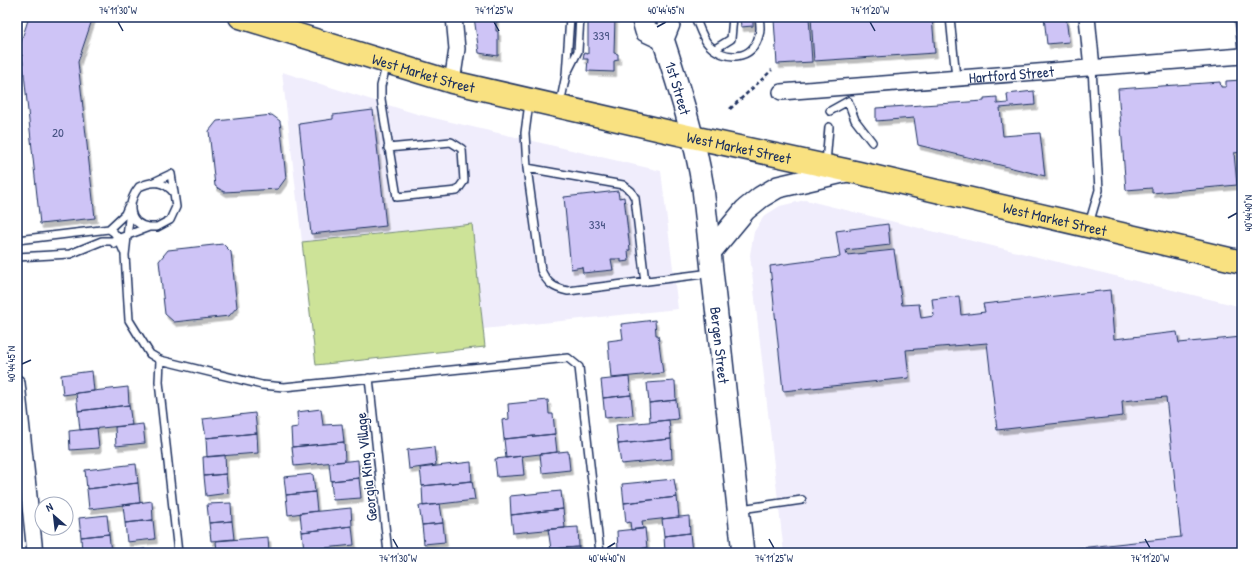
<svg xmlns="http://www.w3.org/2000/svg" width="1259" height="570" viewBox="0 0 1259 570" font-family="'Patrick Hand',sans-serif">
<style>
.built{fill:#f0edfc}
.green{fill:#cde398;stroke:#74897b}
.building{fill:#cec4f6;stroke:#1b2f5e;filter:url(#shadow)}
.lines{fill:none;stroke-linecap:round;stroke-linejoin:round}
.lane-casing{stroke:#1b2f5e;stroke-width:10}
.street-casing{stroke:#1b2f5e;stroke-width:18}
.secondary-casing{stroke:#1b2f5e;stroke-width:24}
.primary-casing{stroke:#1b2f5e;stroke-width:25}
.path{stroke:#1b2f5e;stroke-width:2.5;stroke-dasharray:4 3;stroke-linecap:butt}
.lane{stroke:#fff;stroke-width:7}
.street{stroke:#fff;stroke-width:15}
.secondary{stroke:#fff;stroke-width:21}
.primary{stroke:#f9e181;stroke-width:22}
.ticks{fill:none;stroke:#1b2f5e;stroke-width:1.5}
.labels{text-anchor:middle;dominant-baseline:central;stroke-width:3;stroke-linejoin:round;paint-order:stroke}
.number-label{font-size:13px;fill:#485484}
.street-label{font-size:15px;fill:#1b2f5e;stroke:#fff}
.neatline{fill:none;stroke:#1b2f5e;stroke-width:1.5}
.ticks-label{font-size:10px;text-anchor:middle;fill:#1b2f5e}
</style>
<defs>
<filter id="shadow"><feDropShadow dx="2.5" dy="4.5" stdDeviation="0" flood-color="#0004"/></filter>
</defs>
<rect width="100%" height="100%" fill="#fff"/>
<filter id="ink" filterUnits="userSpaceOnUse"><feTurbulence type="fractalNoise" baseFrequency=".025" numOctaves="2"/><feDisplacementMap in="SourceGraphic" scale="8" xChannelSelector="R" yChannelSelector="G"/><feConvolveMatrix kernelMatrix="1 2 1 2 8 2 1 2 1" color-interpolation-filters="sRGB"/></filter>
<g filter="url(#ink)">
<path class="built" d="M282 72 417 114 661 171 678 309 483 329 472 224 302 242Z
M805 200 1242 307V553H784L750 255 754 232 764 216 780 206Z"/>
<path class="green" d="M472 224 485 347 316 365 302 242Z"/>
<path class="building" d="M29 17H93L78 62 95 218 40 224 22 55 17 54Z
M474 17H496V31H498V56L479 53Z
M588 17H615L614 53 618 54V60L614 61V72L587 71 588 59H583L584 53 588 54Z
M740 17H753V26L741 27Z
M777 17H809L812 62 777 64 774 20 778 19Z
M811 17H932L935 53 814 61Z
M1044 17H1066L1069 42 1047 44Z
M1242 80V152L1234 153 1237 185 1152 193V188L1126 190 1118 89 1220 82 1221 87H1226V81Z
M1034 91 1035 105 1000 108 1003 136 1040 133 1045 176 918 145 914 118 876 121V108L984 101V98L997 97V104L1008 103 1007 94Z
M373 110 386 226 311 234 299 124 333 119V115Z
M272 115 280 121 286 178 278 189 224 192 215 186 209 131 217 121Z
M618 191 619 198 624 197 630 250H628L629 261 621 262V259H611L613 270 583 273 582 267 571 269 564 197Z
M888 224 890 245 846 250 847 255 894 250 902 305 919 304 921 318 934 316 932 299 959 296 961 315 985 312 983 304 1110 290 1114 339 1177 332 1179 343 1242 337V553H1033L1181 537 1166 397 1122 401 1123 416 997 430 987 343 906 350 909 378 783 391 770 266 840 257 836 231Z
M223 244 231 252 237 307 229 316 174 322 165 314 159 261 168 250Z
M655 320 656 335H658L663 373 611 378 608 341 623 339 621 324Z
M92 371 94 391 63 395 61 375Z
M629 377 631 395 603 398 601 380Z
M675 381 676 400 649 403 647 383Z
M128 387 129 405 78 411 76 393Z
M631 395 633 415 605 418 603 398Z
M548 400 549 414H553L555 434 504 439 502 420 509 419 508 404Z
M676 400 678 419 650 422 649 403Z
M129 405 132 425 80 430 78 411Z
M321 409 323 425 342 424 344 442 292 447 291 428 298 427 297 412Z
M255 413 257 433 206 438 203 419Z
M669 420 671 439 618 444 616 425Z
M143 424 145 443 116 446 115 427Z
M97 428 99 448 70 450 69 431Z
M257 433 258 453 207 457 206 438Z
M555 434 557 452 506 458 504 439Z
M671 439 672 459 621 464 618 444Z
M344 442 345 461 294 466 292 447Z
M434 447 436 465 409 469 407 450Z
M568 451 570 470 542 473 540 454Z
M225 455 226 474 204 476 203 457Z
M522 456 524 475 497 477 495 459Z
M358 460 359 478 331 481 329 463Z
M471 462 472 481 422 486 420 468Z
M136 464 138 483 87 489 85 470Z
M226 474 228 493 206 496 204 476Z
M313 474 315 492 286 495 284 477Z
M359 478 361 498 333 500 331 481Z
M674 479 677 497 624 503 622 484Z
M472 481 475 500 423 506 422 486Z
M138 483 140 503 89 509 87 489Z
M561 491 563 509 511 515 510 496Z
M315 492 317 511 288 515 286 495Z
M677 497 679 517 642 521 643 529 631 530 630 522 626 523 624 503Z
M152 501 153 520 125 523 123 505Z
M231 503 232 521 209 523 207 504Z
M440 504 443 523 422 525 419 506Z
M351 508 352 526 302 532 300 513Z
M563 509 565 528 513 533 511 515Z
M107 515 109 534 81 537 79 518Z
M689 516 690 533 664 536 662 519Z
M153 520 155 539 127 542 125 523Z
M232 521 234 539 211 541 209 523Z
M443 523 445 542 424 544 422 525Z
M352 526 354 545 304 550 302 532Z
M578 527 579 547 551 549 548 529Z
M645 528 647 548 618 551 617 531Z
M690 533 692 553H665L664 536Z
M109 534 111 553H82L81 537Z
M268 537 269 553H217L216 541Z
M579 547 580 553H551V549Z
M647 548V553H618V551Z
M145 549V553H111Z
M447 551V553H424Z"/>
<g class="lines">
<g class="lane-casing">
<path id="lane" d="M695 17C699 26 702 38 709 45 725 61 753 61 759 35 761 30 760 23 759 17
M950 17 956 78
M1239 17 1242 50
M715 49 731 39 733 17
M387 63 381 86V99L397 197 457 191 464 181 462 149 451 142 388 148
M568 71 578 51 580 17
M529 103 525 133 527 168 541 270C547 283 553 288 568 291L711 273
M560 104 566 75 570 17
M830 111 848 101 855 120 872 142
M826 163 829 127
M527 168 623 185 631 191 635 198 645 282
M154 182 171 174 174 193
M130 210 125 255 129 320 150 354 160 360 262 385 284 387 568 358 579 367 600 553
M1089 224 1099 190 1092 68
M109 229 125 214 128 207
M17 240 109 229C118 234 120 243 124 252
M112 241 149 227H157L170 220 176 207 174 193C164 181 153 180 139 187 127 202 127 224 149 227
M17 257 70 254 102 241H112L115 244
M160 360 159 382 178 553
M369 378 388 553
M741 509 802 500"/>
</g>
<g class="street-casing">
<g id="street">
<path d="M1087 17 1092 68"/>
<path d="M452 82 457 49 454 17"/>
<path id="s1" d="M781 92 1242 56"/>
<path d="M17 383 35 553"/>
</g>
</g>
<g class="secondary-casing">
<g id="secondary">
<path d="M642 17 646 31 663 39"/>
<path id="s2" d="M667 17 669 24 663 39C679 88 695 138 703 188L743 553"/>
<path d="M711 251 745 210 761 197 778 187 847 171"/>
</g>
</g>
<g class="primary-casing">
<g id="primary">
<path id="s3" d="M240 17 452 82 692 137 859 173 1242 262"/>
</g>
</g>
<path class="path" d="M730 109 772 70"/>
<use href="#lane" class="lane"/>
<use href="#street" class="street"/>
<use href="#secondary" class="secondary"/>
<use href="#primary" class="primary"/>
</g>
</g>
<path class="ticks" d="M118 22 123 31M494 22 499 31M870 22 875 31M657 27 666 22M1228 218 1237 213M22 364 31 360M393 539 398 548M769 539 774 548M1145 539 1150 548M607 548 615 543"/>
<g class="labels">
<g class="number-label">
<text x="601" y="35">339</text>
<text x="58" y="132">20</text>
<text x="597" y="224">334</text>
</g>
<g class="street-label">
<text stroke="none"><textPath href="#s3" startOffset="192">West Market Street</textPath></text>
<text stroke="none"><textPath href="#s1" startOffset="231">Hartford Street</textPath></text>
<text stroke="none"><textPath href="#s2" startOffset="75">1st Street</textPath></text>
<text stroke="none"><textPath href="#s3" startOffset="516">West Market Street</textPath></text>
<text stroke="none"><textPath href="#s3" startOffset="840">West Market Street</textPath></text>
<text stroke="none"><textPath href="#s2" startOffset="336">Bergen Street</textPath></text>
<text transform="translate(366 467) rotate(-96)">Georgia King Village</text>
</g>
</g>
<rect width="1259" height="570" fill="none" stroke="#fff" stroke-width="44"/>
<g transform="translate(54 516) rotate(332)"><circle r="19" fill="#ffffff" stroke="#a4acbf"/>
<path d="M0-3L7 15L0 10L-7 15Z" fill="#1b2f5e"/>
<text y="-6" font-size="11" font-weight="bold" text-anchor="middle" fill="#1b2f5e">N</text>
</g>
<rect x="22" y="22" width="1215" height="526" class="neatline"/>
<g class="ticks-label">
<text x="118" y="14">74°11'30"W</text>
<text x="494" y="14">74°11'25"W</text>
<text x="666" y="14">40°44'45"N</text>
<text x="870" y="14">74°11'20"W</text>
<text transform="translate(1248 213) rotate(-90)" y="4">40°44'40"N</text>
<text transform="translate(11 364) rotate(-90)" y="4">40°44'45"N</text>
<text x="398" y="562">74°11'30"W</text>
<text x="607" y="562">40°44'40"N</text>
<text x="774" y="562">74°11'25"W</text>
<text x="1150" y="562">74°11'20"W</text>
</g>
</svg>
